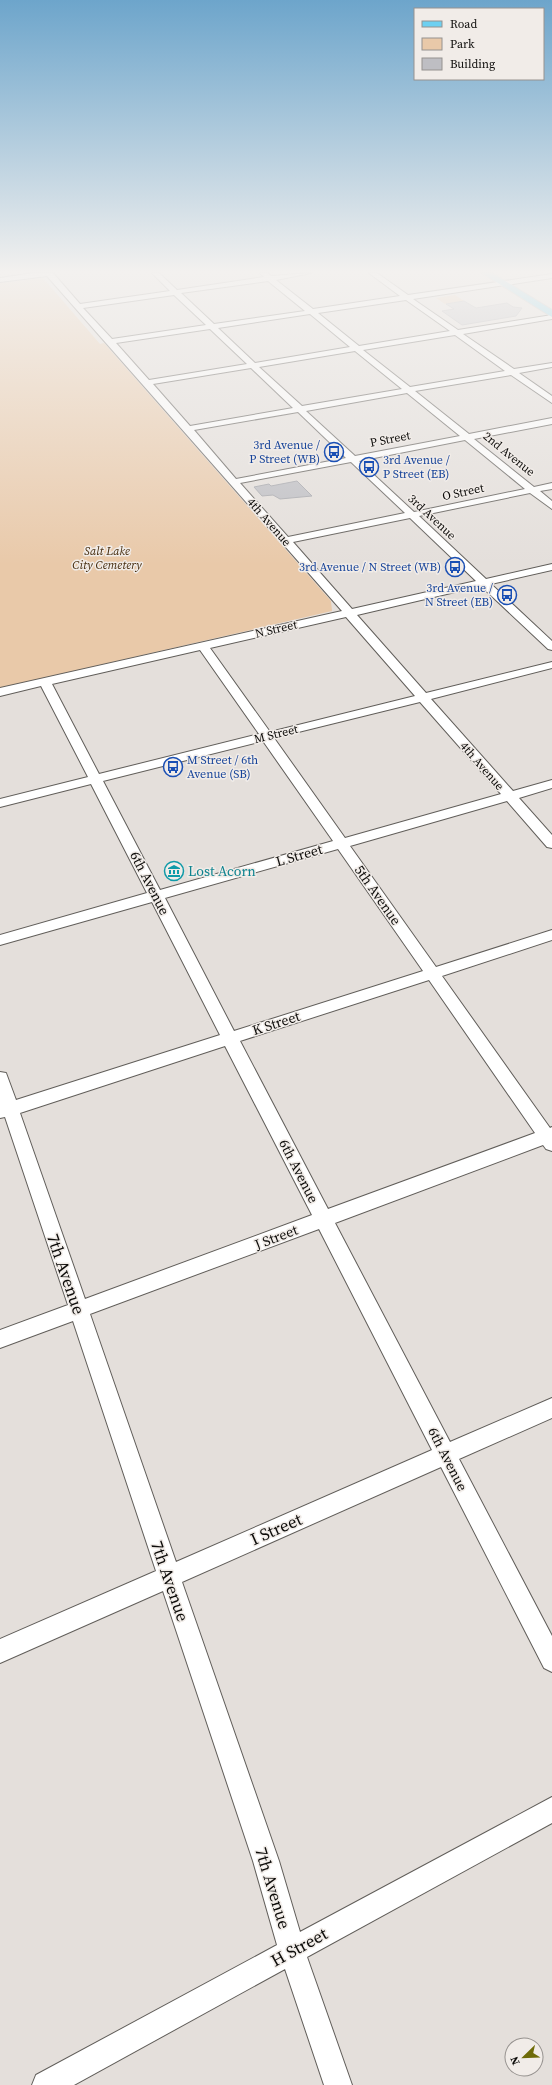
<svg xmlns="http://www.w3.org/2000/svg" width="552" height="2085" viewBox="0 0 552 2085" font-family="'Source Serif 4',serif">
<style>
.green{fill:#e9c9a9}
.building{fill:#bebec3;stroke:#a6a7ac}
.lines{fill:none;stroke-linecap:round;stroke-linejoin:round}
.minor-casing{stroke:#615e5a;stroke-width:2}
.major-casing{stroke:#bbbbba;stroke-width:2}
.minor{fill:#fff;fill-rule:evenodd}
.major{fill:#6dd0f1;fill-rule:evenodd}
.labels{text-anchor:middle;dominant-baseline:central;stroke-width:3;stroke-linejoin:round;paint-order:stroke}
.far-street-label{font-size:12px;fill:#0d0c0a;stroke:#f1ece8}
.far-transit-label{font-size:12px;fill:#164399;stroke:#f1ece8;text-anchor:end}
.far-park-label{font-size:12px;font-style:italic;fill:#442a0b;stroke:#f1ece8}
.street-label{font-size:14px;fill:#0d0c0a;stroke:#f1ece8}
.culture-label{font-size:14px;fill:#0d838f;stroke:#f1ece8;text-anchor:start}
.near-street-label{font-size:17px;fill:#0d0c0a;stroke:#f1ece8}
</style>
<rect width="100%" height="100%" fill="#e4dfdb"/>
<path class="green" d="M43 278 100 344 104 343 331 601 332 611 0 688V283Z
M455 295 464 301 445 304 436 298Z"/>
<path class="building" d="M464 301 476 308 507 303 513 307 522 308 516 316 462 325 442 311 454 309 446 304Z
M297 481 312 496 280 499 273 495 262 496 254 487 269 484 271 486Z"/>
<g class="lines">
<g class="minor-casing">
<path id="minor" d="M34 273H53L80 304 170 291 152 273H159L177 290 264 277 260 273H267L271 276 311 273 276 280 313 309 400 296 369 273H377L408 295 552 274V278L413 299 458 330 552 315V319L463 334 514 369 552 363V367L519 373 552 396V403L511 375 415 391 469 434 552 418V424L474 439 534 487 552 483V489L540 491 552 501V509L530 493 419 516 486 579 552 564V570L491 584 552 641V650L548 649 481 586 357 615 426 693 552 662V668L431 699 513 791 552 780V788L519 798 552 835V848L547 847 507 801 350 846 436 967 552 930V940L442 976 550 1128 552 1127V1151L546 1149 543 1145 335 1223 450 1442 552 1398V1418L459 1459 552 1636V1672L544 1668 441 1467 182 1582 279 1861 300 1932 552 1797V1823L307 1957 352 2085H324L285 1969 74 2085H32L36 2075 277 1945 253 1861 163 1591 0 1663V1639L156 1571 73 1321 0 1348V1330L68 1305 5 1117 0 1118V1072L6 1073 16 1100 220 1035 152 902 0 945V935L147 893 91 784 0 807V799L88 777 41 686 0 696V688L342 611 47 276 0 282V278ZM268 281 305 311 214 324 181 293ZM174 295 206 325 112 339 83 308ZM406 300 450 331 359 346 318 313ZM310 314 350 347 255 363 218 328ZM210 329 247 364 149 380 116 343ZM455 335 505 371 410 387 363 350ZM355 351 402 389 302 406 259 367ZM251 368 293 408 190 426 153 384ZM407 393 460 436 355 456 306 411ZM298 412 346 458 236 479 194 430ZM465 440 525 489 414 512 359 461ZM351 462 405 513 288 537 240 483ZM410 518 476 581 352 609 293 542ZM346 617 415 696 270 732 210 648ZM200 650 259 734 99 774 52 684ZM420 702 501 794 345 838 274 738ZM263 741 333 841 160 890 103 781ZM338 849 423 971 234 1031 165 898ZM429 980 535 1133 328 1209 240 1041ZM225 1046 312 1215 85 1299 20 1113ZM319 1229 432 1450 176 1562 90 1314Z"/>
</g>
<g class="major-casing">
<path id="major" d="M482 273H492L552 310V317Z"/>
</g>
<use href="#minor" class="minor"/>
<use href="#major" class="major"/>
</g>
<linearGradient id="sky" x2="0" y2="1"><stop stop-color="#6da5cb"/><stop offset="0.48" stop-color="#f3f1ef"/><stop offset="1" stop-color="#f3f1ef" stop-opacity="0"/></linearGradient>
<rect width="552" height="565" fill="url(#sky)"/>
<defs>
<g id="bus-ring" transform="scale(1)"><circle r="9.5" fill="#f1ece8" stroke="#1a4fb4" stroke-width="1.5"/><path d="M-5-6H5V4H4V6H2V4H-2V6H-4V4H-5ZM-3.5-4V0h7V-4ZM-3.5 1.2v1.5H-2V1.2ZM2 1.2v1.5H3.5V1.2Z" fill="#1a4fb4"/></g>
<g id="museum-ring" transform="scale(1)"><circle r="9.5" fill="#f1ece8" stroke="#0f9aa8" stroke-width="1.5"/><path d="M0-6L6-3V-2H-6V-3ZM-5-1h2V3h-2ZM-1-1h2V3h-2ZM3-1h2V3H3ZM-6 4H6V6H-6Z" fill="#0f9aa8"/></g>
</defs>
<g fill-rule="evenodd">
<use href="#bus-ring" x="334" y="452"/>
<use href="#bus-ring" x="369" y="467"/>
<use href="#bus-ring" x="455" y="567"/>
<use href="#bus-ring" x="507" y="595"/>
<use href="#bus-ring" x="173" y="767"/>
<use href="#museum-ring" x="174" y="871"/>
</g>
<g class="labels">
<g class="far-street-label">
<text transform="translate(390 439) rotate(-11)">P Street</text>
<text transform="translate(509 454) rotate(39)">2nd Avenue</text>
<text transform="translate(463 492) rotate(-12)">O Street</text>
<text transform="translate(432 517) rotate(43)">3rd Avenue</text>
<text transform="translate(269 522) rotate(49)">4th Avenue</text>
<text transform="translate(276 629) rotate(-13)">N Street</text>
<text transform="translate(276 734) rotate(-14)">M Street</text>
<text transform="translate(482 766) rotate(49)">4th Avenue</text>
</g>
<g class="far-transit-label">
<text x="320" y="445">3rd Avenue /<tspan x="320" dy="14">P Street (WB)</tspan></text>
<text x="383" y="460" text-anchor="start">3rd Avenue /<tspan x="383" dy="14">P Street (EB)</tspan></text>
<text x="441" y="567">3rd Avenue / N Street (WB)</text>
<text x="493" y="588">3rd Avenue /<tspan x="493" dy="14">N Street (EB)</tspan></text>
<text x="187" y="760" text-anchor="start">M Street / 6th<tspan x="187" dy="14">Avenue (SB)</tspan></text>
</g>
<g class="far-park-label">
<text x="107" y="551">Salt Lake<tspan x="107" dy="14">City Cemetery</tspan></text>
</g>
<g class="street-label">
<text transform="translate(299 855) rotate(-16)">L Street</text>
<text transform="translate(150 883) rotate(63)">6th Avenue</text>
<text transform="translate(378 895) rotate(55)">5th Avenue</text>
<text transform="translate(276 1023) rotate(-18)">K Street</text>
<text transform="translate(299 1171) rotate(63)">6th Avenue</text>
<text transform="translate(276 1237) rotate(-21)">J Street</text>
<text transform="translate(448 1459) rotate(63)">6th Avenue</text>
</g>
<g class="culture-label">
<text x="188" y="871">Lost Acorn</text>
</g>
<g class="near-street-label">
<text transform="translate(66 1274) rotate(71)">7th Avenue</text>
<text transform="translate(276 1529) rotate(-24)">I Street</text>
<text transform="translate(170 1581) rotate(71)">7th Avenue</text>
<text transform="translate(273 1888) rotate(73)">7th Avenue</text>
<text transform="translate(299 1947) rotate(-29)">H Street</text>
</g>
</g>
<rect x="414" y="8" width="130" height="72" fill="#f1ece8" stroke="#96928f"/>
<rect x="422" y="21" width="20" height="6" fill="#6dd0f1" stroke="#96928f"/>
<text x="450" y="28" font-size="12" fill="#0d0c0a">Road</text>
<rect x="422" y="38" width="20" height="12" fill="#e9c9a9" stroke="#96928f"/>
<text x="450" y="48" font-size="12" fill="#0d0c0a">Park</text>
<rect x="422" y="58" width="20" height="12" fill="#bebec3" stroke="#96928f"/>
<text x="450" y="68" font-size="12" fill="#0d0c0a">Building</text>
<g transform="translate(524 2057) rotate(247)"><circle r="19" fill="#f1ece8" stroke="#96928f"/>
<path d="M0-3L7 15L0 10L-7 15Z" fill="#6e6b08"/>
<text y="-6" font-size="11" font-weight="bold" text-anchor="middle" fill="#0d0c0a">N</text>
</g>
</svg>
